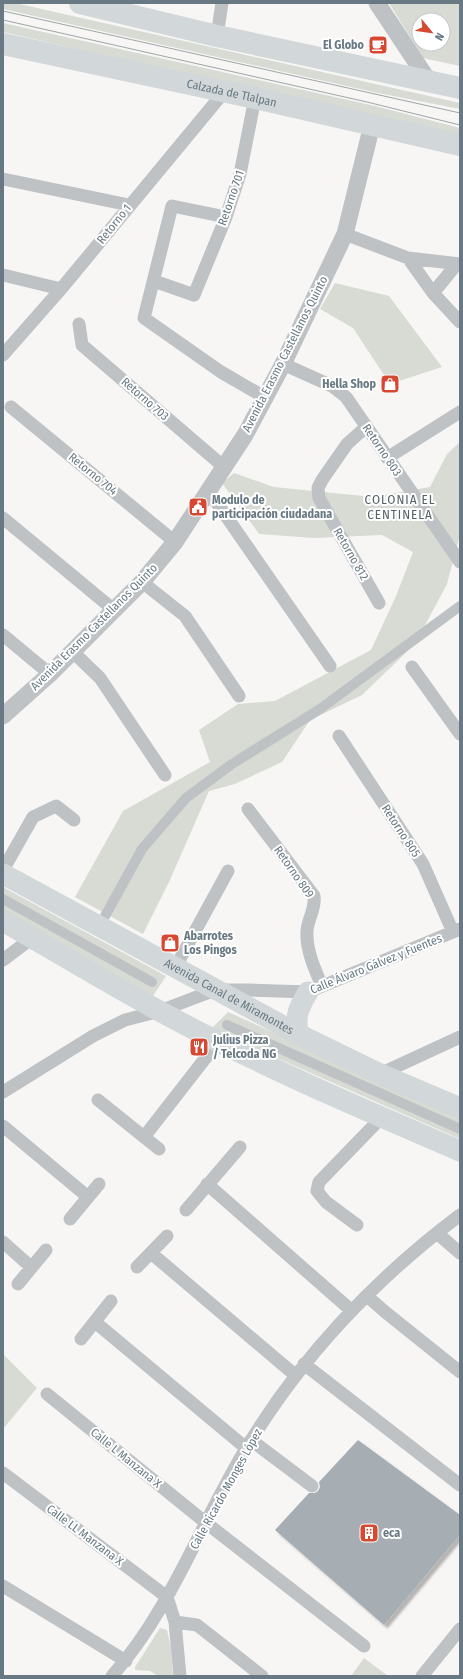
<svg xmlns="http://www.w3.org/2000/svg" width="463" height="1679" viewBox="0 0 463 1679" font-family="'Fira Sans Condensed',sans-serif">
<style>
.green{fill:#d7dbd3;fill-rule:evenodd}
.building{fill:#a6aeb3;filter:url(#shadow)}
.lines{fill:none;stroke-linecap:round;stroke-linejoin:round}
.pedestrian{stroke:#bec2c5;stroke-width:10}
.minor{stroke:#bec2c5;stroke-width:13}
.tertiary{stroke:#bec2c5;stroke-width:17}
.primary{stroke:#d2d8da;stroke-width:21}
.trunk{stroke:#d2d8da;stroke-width:22}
.tram{stroke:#9ea5aa;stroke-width:1}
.labels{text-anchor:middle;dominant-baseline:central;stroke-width:4;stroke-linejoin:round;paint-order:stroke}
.poi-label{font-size:12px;font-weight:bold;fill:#687983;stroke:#fff;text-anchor:start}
.street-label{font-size:12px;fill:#687983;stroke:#fff}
.neighbourhood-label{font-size:13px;letter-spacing:1px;fill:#556268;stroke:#fff}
</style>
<defs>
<filter id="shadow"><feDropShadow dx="3.5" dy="3.5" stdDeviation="1" flood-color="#0004"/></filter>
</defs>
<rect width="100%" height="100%" fill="#f7f6f4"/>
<path class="green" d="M3 3H15L460 103V109L378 93 3 9Z
M389 3H460V66L423 58ZM419 20H443V44H419Z
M3 23 375 106 460 128V136L3 32Z
M335 283 389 296 442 367 390 384 353 328 320 309Z
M460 442V535L447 584 415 644 362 695 310 720 282 762 235 784 209 791 169 882 143 934 75 897 123 811 210 762 199 730 238 704 275 701 371 650 396 596 413 552 382 535 314 538 259 534 222 483 234 473 274 487 373 497 430 487 447 454Z
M3 887 166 976 153 996 3 911Z
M228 1012 460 1116V1139L211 1029Z
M3 1354 37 1388 3 1429Z
M160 1628 167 1630 171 1648 173 1676H158L150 1671 135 1670V1667Z
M364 1658 388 1676H351Z"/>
<path class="building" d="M358 1440 460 1515V1535L384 1625 275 1530 309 1493H315L318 1491 320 1487 319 1482Z"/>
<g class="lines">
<path class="pedestrian" d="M3 899 152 982
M99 927 142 849 186 798 232 764 320 709 460 606
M227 1025 460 1129"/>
<path class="minor" d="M217 36 222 3
M3 179 129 205
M226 217 172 206 144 318 221 372 266 398
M345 234 408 258 460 264
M408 258 433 293 460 322
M3 275 61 289
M154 281 194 295 226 217 240 174 255 98
M433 293 456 265
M79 324 82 345 224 467
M3 355 61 289 224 92
M283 364 332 386 346 397 460 562
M11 407 175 542
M366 427 347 444 322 480 318 488 319 498 379 603
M387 458 460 412
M207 494 217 503 330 666
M3 518 114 610
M142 582 185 616 239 696
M3 635 50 674
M72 651 100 678 165 775
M412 667 460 734
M339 736 423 864 453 932
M248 809 314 896C316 910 307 919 307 932 306 950 315 970 322 986
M3 870 33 817 56 806 74 820
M3 960 32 938
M175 968 228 871
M380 1074 460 1037
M3 1092 93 1036 125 1020 160 1011 215 990H249L308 992 460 929
M98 1100 159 1149
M3 1126 88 1197
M144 1137 218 1042
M207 1184 352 1311
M186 1210 240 1147
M70 1219 99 1184
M357 1225 326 1202 317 1191 319 1182 382 1117
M437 1233 460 1253
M3 1242 31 1267
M151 1253 295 1375
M137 1267 167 1236
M18 1284 46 1250
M367 1296 384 1311 460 1372
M95 1322 246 1448
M81 1339 111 1301
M304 1364 460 1485
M47 1394 205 1522 364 1646
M251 1440 312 1486
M3 1473 167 1597 175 1622 180 1676
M3 1586 126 1661
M175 1622 197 1625 262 1676
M112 1676C171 1610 201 1522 247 1447 301 1357 376 1278 460 1215
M422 1676 460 1629"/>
<path class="tertiary" d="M377 3 428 80
M3 716 50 674 142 582 175 542 245 435 283 364 345 234 372 125"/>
<g class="primary">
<path id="s1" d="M3 874 298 1034 380 1074 460 1108"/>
<path d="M3 921C74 962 144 1005 217 1041 296 1081 379 1116 460 1151"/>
<path d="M298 1034C295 1015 298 1009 308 992"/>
</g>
<g class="trunk">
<path d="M80 3 217 36 460 88"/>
<path id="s2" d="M3 44 255 98 460 145"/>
</g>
<path class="tram" d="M3 11 460 113
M3 20 367 102 460 125"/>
</g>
<defs>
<g id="cafe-square" transform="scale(1)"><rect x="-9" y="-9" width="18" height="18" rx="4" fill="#d74833" stroke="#fff"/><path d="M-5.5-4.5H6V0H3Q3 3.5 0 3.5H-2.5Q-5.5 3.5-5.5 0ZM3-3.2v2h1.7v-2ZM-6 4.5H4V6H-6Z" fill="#fff"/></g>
<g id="shop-square" transform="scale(1)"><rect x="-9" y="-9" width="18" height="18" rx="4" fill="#d74833" stroke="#fff"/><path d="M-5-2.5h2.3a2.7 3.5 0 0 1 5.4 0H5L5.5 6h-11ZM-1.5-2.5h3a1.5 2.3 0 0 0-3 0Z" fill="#fff"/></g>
<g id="civic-square" transform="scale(1)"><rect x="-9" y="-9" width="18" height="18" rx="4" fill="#d74833" stroke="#fff"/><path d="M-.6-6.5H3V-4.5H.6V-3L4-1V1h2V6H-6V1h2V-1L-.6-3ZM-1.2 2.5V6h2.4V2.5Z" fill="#fff"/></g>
<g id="restaurant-square" transform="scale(1)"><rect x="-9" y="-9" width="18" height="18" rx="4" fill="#d74833" stroke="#fff"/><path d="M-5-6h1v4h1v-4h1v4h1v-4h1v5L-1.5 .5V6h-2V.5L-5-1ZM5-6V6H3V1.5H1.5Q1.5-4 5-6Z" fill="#fff"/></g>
<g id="building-square" transform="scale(1)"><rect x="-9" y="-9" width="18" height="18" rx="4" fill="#d74833" stroke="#fff"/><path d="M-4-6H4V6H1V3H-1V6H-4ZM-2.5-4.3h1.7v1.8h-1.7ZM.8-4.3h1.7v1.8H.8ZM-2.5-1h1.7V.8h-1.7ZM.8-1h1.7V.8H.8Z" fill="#fff"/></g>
</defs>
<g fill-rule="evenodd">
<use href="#cafe-square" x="378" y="45"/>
<use href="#shop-square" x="390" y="384"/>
<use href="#civic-square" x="198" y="507"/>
<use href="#shop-square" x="170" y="943"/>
<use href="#restaurant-square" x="199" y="1047"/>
<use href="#building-square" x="369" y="1533"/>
</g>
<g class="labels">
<g class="poi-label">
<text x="364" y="45" text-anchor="end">El Globo</text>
<text x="376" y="384" text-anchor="end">Hella Shop</text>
<text x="212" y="500">Modulo de<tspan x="212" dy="14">participación ciudadana</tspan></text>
<text x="184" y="936">Abarrotes<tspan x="184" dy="14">Los Pingos</tspan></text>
<text x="213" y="1040">Julius Pizza<tspan x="213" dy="14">/ Telcoda NG</tspan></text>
<text x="383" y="1533">eca</text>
</g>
<g class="street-label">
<text stroke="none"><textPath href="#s2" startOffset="234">Calzada de Tlalpan</textPath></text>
<text transform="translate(231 198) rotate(-71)">Retorno 701</text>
<text transform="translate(114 224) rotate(-51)">Retorno 1</text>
<text transform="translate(285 354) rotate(-63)">Avenida Erasmo Castellanos Quinto</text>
<text transform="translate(145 399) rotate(41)">Retorno 703</text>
<text transform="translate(382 450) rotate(56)">Retorno 803</text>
<text transform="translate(93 474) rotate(39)">Retorno 704</text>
<text transform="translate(351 554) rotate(60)">Retorno 812</text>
<text transform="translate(94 627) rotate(-45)">Avenida Erasmo Castellanos Quinto</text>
<text transform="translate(401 831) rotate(57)">Retorno 805</text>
<text transform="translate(294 872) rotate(55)">Retorno 809</text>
<text transform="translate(376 964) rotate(-22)">Calle Álvaro Gálvez y Fuentes</text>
<text stroke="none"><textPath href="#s1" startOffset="257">Avenida Canal de Miramontes</textPath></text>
<text transform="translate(126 1458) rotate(39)">Calle L Manzana X</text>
<text transform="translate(226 1489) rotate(-61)">Calle Ricardo Monges López</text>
<text transform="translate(85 1535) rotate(37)">Calle LL Manzana X</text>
</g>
<g class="neighbourhood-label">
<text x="400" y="499">COLONIA EL<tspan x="400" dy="15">CENTINELA</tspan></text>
</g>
</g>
<rect width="463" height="1679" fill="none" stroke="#687983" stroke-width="8"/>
<g transform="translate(431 32) rotate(119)"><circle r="19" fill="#ffffff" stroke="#c3c9cd"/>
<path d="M0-3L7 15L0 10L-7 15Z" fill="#d74833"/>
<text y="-6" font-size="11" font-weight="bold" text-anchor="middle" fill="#687983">N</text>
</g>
</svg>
